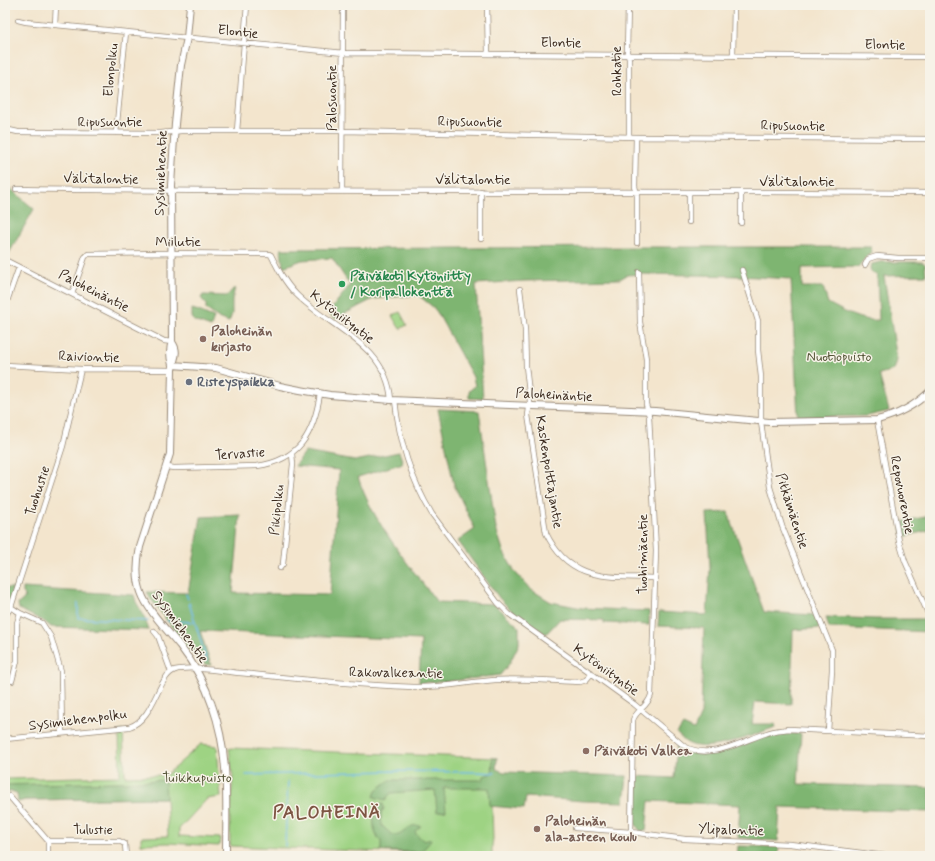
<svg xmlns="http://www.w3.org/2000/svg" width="935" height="861" viewBox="0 0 935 861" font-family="Mynerve,sans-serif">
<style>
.green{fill:#9ed383;stroke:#6c7e50}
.forest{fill:#7eb571;stroke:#5c7048}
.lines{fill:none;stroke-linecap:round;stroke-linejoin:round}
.stream{stroke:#68b8e3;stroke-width:1.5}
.street-casing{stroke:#978876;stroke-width:6}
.secondary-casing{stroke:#978876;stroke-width:8}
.street{stroke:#fff;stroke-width:4.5}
.secondary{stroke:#fff;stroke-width:6}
.leisure-dot{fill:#2e9e5b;stroke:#f7f3e8;stroke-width:1.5}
.education-dot{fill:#8d6e63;stroke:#f7f3e8;stroke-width:1.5}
.worship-dot{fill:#6b7280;stroke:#f7f3e8;stroke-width:1.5}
.labels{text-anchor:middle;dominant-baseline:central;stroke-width:3;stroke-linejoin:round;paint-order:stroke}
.street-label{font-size:14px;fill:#3b2a1e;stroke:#f7f3e8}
.leisure-label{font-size:14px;font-weight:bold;fill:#27864d;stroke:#f7f3e8;text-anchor:start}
.education-label{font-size:14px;font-weight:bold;fill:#785e54;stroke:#f7f3e8;text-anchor:start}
.park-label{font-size:14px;fill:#545437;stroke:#f7f3e8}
.worship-label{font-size:14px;font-weight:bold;fill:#5b616d;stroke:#f7f3e8;text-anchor:start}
.district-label{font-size:18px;font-weight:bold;letter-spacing:1px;fill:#7e5543;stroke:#f7f3e8}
</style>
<rect width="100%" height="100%" fill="#f7f3e8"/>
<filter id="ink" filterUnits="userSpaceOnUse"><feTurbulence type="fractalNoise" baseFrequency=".025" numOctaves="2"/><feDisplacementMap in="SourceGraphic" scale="8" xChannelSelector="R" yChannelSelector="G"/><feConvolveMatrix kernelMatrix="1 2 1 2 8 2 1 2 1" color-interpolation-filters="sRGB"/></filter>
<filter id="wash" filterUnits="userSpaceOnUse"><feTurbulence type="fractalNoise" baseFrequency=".012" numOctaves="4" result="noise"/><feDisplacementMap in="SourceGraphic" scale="16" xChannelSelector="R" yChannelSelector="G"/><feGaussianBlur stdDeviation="0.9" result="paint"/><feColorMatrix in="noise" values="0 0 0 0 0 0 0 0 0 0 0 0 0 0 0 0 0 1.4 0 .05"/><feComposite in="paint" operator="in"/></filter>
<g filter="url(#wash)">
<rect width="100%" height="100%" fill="#f3e5cd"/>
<path class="green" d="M400 312 407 325 400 329 392 316Z
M119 731H123L125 776 166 775 201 744 217 746 221 797 207 799 179 829V836L220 838 219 846 168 843 141 844V837L168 836 166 798 25 800 18 802 17 793 11 791 5 795V779L120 776Z
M229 748 497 758 492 806 493 839 492 845V856L230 846V812L233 778Z"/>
<path class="forest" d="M5 184 34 209 8 255 5 253Z
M640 247H871V253L866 257 858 267 802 268V287H823L828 303C843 311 861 322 879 320L877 275 871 272 870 267 872 264 881 262H923L925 264 926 275 884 276 897 360 894 370 879 374 889 411 867 416 798 417 791 279 740 276 643 274 627 275 620 279 525 281 476 284 483 399 469 398V391L475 386 473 377 437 312 433 307 418 295 373 299 335 319 328 313 350 285 332 258 302 260 283 267 281 249Z
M235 288 232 300V314L229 322 220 319 206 309V304L201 298 203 295 227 296 233 289Z
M192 309C201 311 206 315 214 317L211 327 194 321 192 317Z
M438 409 479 411 496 529 504 553 515 572 530 589 551 602 582 608 649 611V625L604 623V620L560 619 546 634 516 615 500 599 458 541 475 529 454 485Z
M930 442V495L923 447Z
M305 452 355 461 399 452 403 463 358 477C372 521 409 565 437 602L494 604 519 627V644L509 664 500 675 452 681 419 683 421 640 200 631 211 665 204 664V661L207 660 203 655 190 651 150 598 147 592 188 593 201 517 240 515 233 593 330 595 339 470 295 466Z
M728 512 764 612 815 615 820 628 793 630 791 704 755 702 752 724H775L776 727C754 734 707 756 686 742 683 740 680 736 677 734L683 725 694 730 701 714 704 628 658 626 659 612 707 615 710 568 707 513Z
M930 516V530L903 537 900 522Z
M5 588H13L7 609 5 611Z
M23 588 134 595 136 602 143 614 149 630 51 627 45 622 19 609 18 604 24 599 25 595 23 593Z
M826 617 876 619H927L930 632 829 628Z
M784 733 801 734 798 784 930 788V812L780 807 778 841 738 838 740 805 649 801 646 831H640L634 822 635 776 674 778 677 745C707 771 751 736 784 733Z
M493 758H497L496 769 504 772 627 776 624 802 583 801 526 797 524 809 490 806 489 788H444L446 811 437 812 435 790 391 793 385 800 374 797 376 790 390 780H483L484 776 492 773Z
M165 780 166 798 25 800 18 802 17 793 11 791 5 795V785C58 783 112 783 165 780Z
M377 804H383L384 808 381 814 382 826C385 828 388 832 392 834 400 838 403 831 409 828 412 825 417 825 421 826L415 831 416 834 424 841 431 839 430 842 421 852 381 851V841C372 836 372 813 377 804Z
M738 846 779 847 778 856H737Z"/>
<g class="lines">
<path class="stream" d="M186 594 188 599
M78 603V618L148 621
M189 603 207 661
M167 621 195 622
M246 775 391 771 476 772 495 773
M285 846 288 781"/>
</g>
</g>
<g filter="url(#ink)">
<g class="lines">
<g class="street-casing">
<path id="street" d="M487 5 488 54
M628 5 627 52 629 59V136
M18 20 26 22 187 38
M55 25 56 5
M192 38 344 53 930 57
M733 55 734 5
M9 130 18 132 161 133 181 131H343L636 137 930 139
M237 131 247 5
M116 133 126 32
M636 137 635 186 637 196V243
M16 189C321 194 625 190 930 193
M342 191 343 5
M689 192V222
M741 223V193
M481 239V191
M5 260 164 341 172 342
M865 265 868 259 877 256 898 258H930
M742 270 758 321V350L761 377V422L770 487 782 526 832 650V670L828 731
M520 289 525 330 526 366 530 402 528 415 530 428 546 533C570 583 608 576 655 578
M72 294 85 257 88 254 166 253 269 254 271 255C278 269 285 283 296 294 329 328 387 344 391 400
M5 307 19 267
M5 365 81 369 172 370
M395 400C399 441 411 479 432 514L498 603 509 614 634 704 684 746C710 761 742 741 767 733 774 730 782 730 789 729L930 736
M877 420 899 541 905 561 930 618
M167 467 174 468 257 466C300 460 314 433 320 394
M280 568 283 564 293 464 292 454
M11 607 20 613 42 623 51 637 61 671 62 732
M5 616 11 607 63 446 81 369
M154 631 158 636 171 672
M12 681 17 661V623L20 613
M930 736V729
M5 739 129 727C155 719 158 675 175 670 192 665 232 673 251 674 305 680 359 685 414 687 441 688 468 682 495 680 523 678 552 681 580 682L586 680 592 673
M9 796 48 841V856
M575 828 631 832 685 839 790 844 886 856
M631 832 633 720C636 710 648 707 651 695L656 551 649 416 646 404V359L640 322 639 272
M48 841H119L125 844 126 856"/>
</g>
<g class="secondary-casing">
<path id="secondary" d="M172 342C180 353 173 359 172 370L170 454 140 547C137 561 136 578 141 592 147 610 168 631 180 646 194 664 205 684 212 705 230 755 226 804 226 856
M172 365 216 368 280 386 300 390 330 395 391 400 655 411 769 422 877 420C897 415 915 406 930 391
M172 365C170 358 169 349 172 342L171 185 175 124 181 65 187 38 190 5"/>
</g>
<use href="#street" class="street"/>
<use href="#secondary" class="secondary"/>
</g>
</g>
<circle class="leisure-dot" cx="342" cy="284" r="4"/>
<g class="education-dot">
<circle cx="203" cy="339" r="4"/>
<circle cx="586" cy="751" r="4"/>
<circle cx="537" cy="829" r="4"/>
</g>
<circle class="worship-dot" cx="189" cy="382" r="4"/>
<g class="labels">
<g class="street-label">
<text transform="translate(238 32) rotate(6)">Elontie</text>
<text transform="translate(561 43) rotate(1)">Elontie</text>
<text transform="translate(885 45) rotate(1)">Elontie</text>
<text transform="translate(111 70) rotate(-84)">Elonpolku</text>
<text transform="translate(617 71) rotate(-91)">Rohkatie</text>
<text transform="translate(332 98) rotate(-90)">Palosuontie</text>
<text x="110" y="122">Ripusuontie</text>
<text transform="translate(470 122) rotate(1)">Ripusuontie</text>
<text transform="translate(793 126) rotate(1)">Ripusuontie</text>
<text transform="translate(161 173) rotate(-88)">Sysimiehentie</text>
<text transform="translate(101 179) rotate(1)">Välitalontie</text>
<text x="473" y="180">Välitalontie</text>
<text x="797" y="182">Välitalontie</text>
<text x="178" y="242">Miilutie</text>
<text transform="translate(94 291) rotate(27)">Paloheinäntie</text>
<text transform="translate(342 317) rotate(38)">Kytöniityntie</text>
<text transform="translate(89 357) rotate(2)">Raiviontie</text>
<text transform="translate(554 395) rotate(3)">Paloheinäntie</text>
<text transform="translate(240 454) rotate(-4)">Tervastie</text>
<text transform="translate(549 472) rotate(81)">Kaskenpolttajantie</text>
<text transform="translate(38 491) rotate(-72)">Tuohustie</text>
<text transform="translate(902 495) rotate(79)">Repovuorentie</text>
<text transform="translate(277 510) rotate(-84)">Pikipolku</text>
<text transform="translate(792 511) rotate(72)">Pitkämäentie</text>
<text transform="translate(643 554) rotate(-90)">Tuohimäentie</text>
<text transform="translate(180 627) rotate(54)">Sysimiehentie</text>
<text transform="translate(606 670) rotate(36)">Kytöniityntie</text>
<text transform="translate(396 673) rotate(1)">Rakovalkeantie</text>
<text transform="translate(78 720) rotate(-7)">Sysimiehenpolku</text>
<text x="93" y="830">Tulustie</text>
<text transform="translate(731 830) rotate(2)">Ylipalontie</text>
</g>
<g class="leisure-label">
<text x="350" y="276">Päiväkoti Kytöniitty<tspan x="350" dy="16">/ Koripallokenttä</tspan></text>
</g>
<g class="education-label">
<text x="211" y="331">Paloheinän<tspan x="211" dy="16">kirjasto</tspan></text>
<text x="594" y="751">Päiväkoti Valkea</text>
<text x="545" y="821">Paloheinän<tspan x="545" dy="16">ala-asteen koulu</tspan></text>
</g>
<g class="park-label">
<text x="839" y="357">Nuotiopuisto</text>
<text x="197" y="778">Tuikkupuisto</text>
</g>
<g class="worship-label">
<text x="197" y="382">Risteyspaikka</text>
</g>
<g class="district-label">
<text x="327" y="813">PALOHEINÄ</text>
</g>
</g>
<rect width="935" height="861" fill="none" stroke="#f7f3e8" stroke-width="20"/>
</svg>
